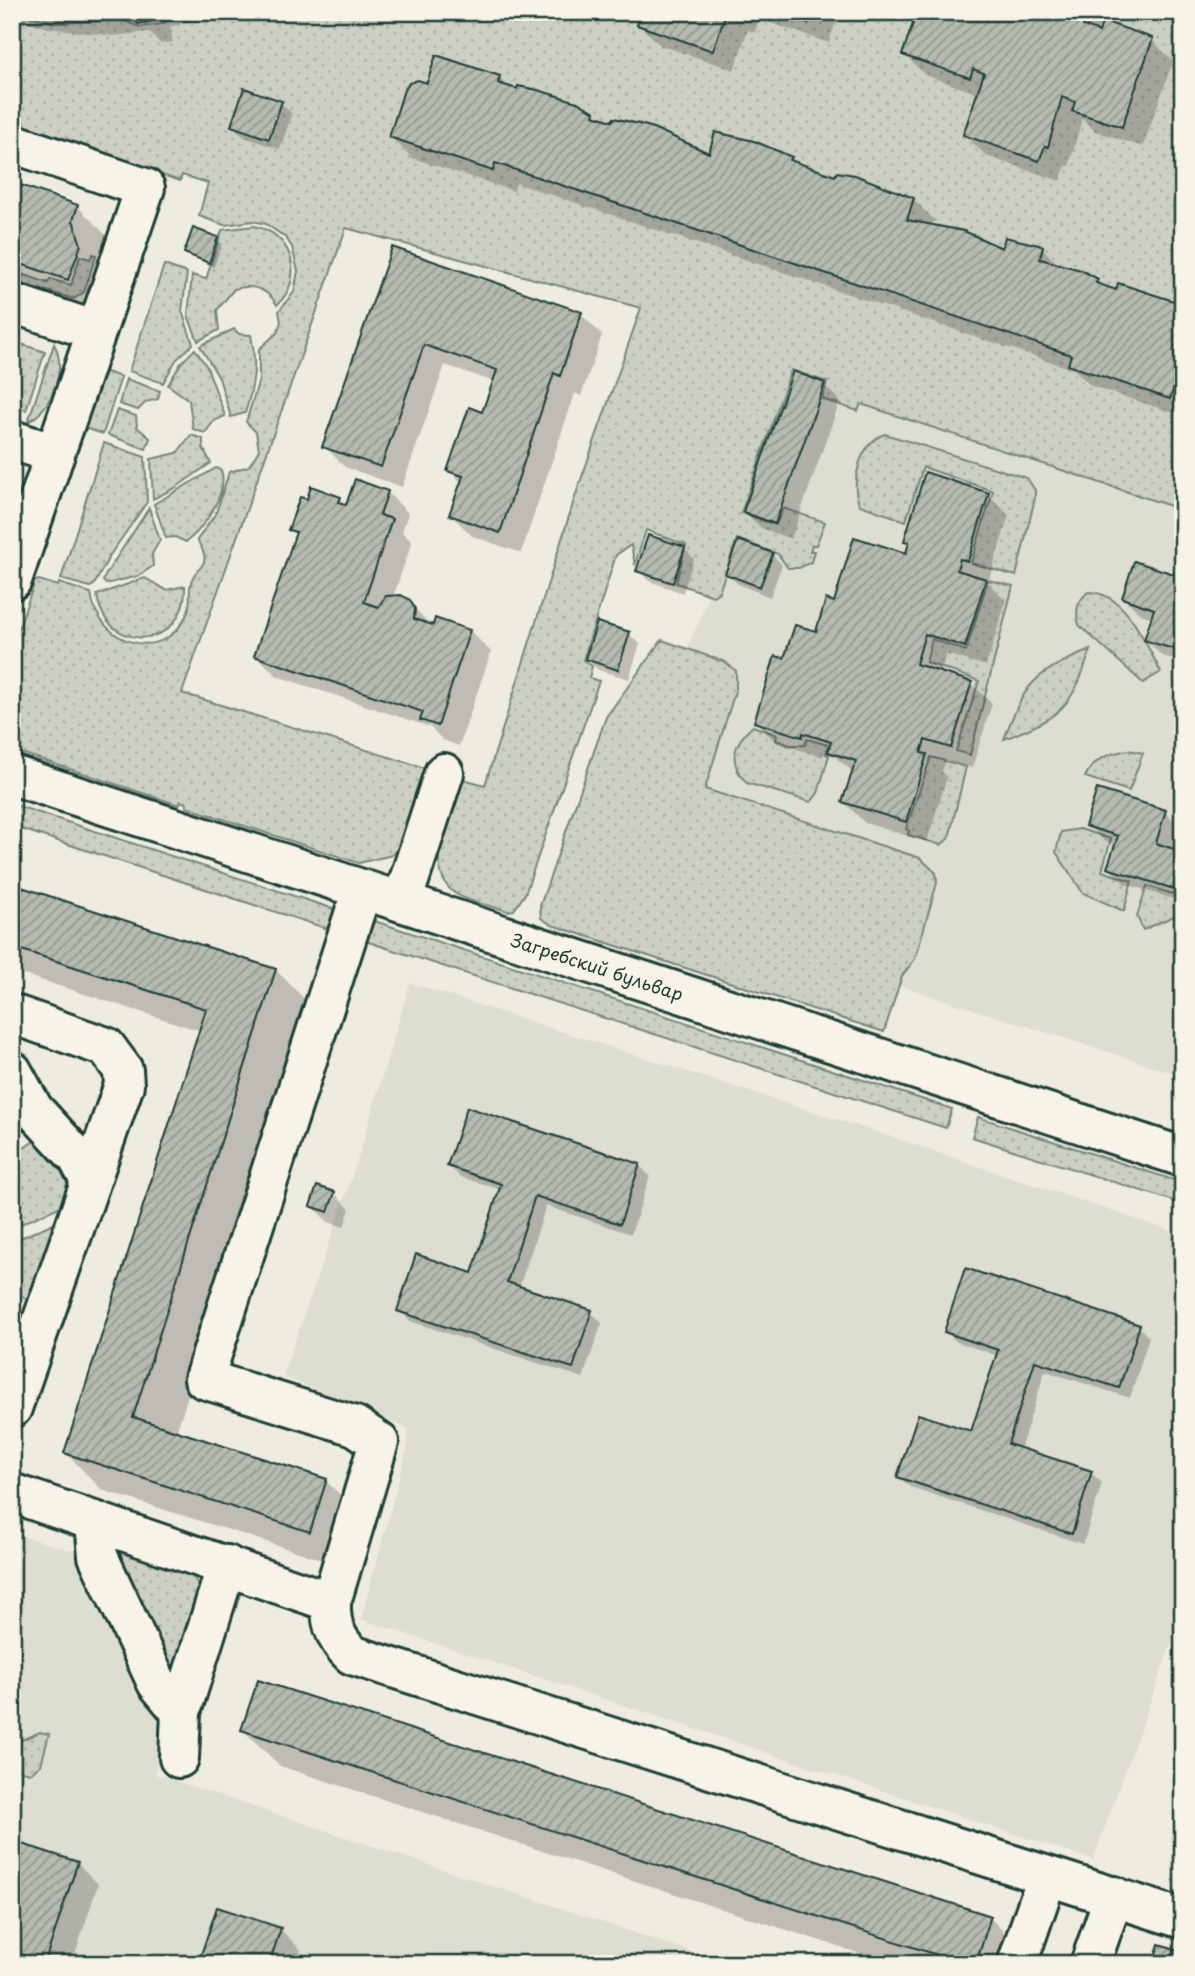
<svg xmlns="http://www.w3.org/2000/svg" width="1195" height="1976" viewBox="0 0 1195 1976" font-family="'Playpen Sans',sans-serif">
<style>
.built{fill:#ddddd2}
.green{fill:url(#green-dots);stroke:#76867c;stroke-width:2}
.wetland{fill:url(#wetland-marsh);stroke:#76867c;stroke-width:2}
.shadow{fill:#0003}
.building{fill:url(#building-hatch);stroke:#1f3d34;stroke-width:2}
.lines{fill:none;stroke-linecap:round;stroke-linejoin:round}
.minor-casing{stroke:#1f3d34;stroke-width:44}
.minor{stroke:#f7f3e8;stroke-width:38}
.labels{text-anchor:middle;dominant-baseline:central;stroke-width:7;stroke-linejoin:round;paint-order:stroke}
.street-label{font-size:18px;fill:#1f3d34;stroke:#f7f3e8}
</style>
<defs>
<pattern id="green-dots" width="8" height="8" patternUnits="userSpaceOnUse" patternTransform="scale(1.75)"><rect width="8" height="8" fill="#cccfc4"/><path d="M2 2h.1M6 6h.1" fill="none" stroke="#afb3a9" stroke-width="1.8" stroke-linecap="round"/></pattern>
<pattern id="wetland-marsh" width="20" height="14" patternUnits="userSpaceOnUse" patternTransform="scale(1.75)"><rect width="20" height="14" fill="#cccfc4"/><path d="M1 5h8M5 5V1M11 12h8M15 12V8" fill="none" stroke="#afb3a9"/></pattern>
<pattern id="building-hatch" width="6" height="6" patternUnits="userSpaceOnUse" patternTransform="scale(1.75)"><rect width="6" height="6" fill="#b5bbb0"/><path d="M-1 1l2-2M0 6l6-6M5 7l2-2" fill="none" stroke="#939990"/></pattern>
</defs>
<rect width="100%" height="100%" fill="#eeece1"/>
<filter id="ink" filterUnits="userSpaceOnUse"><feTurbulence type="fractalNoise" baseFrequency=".0143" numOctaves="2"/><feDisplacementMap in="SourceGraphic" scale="14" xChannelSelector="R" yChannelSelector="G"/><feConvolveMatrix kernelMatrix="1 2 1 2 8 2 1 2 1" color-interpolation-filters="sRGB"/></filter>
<g filter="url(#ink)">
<path class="built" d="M791 360 1183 488V1076L569 880 671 663 687 648 701 617Z
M410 983 892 1137 1183 1235V1611L1093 1860 361 1619 407 1449 408 1429 283 1376 356 1165Z
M12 1533 81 1553 163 1733 155 1774 729 1964H12Z"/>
<path class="green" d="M12 12H1183V510L861 404 858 411 822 399 827 382 791 370 741 513 776 525 783 508 825 522 816 545H812L810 551H814L811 562 799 568H788L778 554 737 539 719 592 713 596 676 583 686 545 646 530 635 565 631 545 616 555 583 660 592 666 589 678 599 681 525 894 514 910 508 911C492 906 471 903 456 894 422 873 448 808 456 777L485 785 575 497 641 308 346 228 182 693 431 770 409 835 392 855 359 863 186 807 187 804 181 801 179 805 12 750V647L35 581 39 580 58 586 59 583 91 593C97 644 164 666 187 614 192 604 188 592 191 582 196 564 215 568 197 540L216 513 229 472 249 466 259 450 256 432 246 422 259 380V349L277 333 281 322 279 311 294 292 298 271 292 247 286 238 266 224 253 221 224 225 199 216 208 183 182 175 180 181 12 125Z
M254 226C292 233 306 278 277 305 267 288 252 284 234 289L217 310 219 330 198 341 188 315 192 275 206 279 222 230Z
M93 254 96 255 84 292 74 299 16 282 19 273 48 283 50 279 71 285 80 256 90 259Z
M164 265 187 273 182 311 193 344 176 360 163 383 129 371Z
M234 329 239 334 251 335C257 362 254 386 245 413L231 417 219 378 200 346Z
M12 341 45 352 26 410 12 406Z
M54 344C68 368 51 410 28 422Z
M195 349 207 367 225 416 214 421 205 433 193 429 189 400 168 385 181 363Z
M97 369 121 377 103 434 78 426Z
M126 379 160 391 158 399 146 402 138 410 119 404Z
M117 410 136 416 137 427 150 438 146 449 108 435Z
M885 434 1027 478 1035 490V498L1016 576 971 563 993 491 923 467 906 521 860 505C849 485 860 441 885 434Z
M191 435 203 439V448L211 463 175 488 153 499 151 459 177 453Z
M104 443 145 457 147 502 110 555 94 585 90 587 61 579Z
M216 468 221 470C229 493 203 529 186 542L175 537 166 538 154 504Z
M149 508 160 540 152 554 153 566 138 576 106 584 103 581 106 574Z
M145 578 166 590 185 586C187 650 106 656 97 595Z
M988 580 1013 586 970 755 956 751 979 681 926 662 932 639 966 651Z
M1088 592C1126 592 1145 643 1161 672L1143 683 1079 625C1075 611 1077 602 1088 592Z
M662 640 725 662 736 671V688L705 789 920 858 936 873 937 883 915 959 902 976 884 1032 552 925 541 918 540 906 606 717Z
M1090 650C1073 708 1059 718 1004 739 1026 681 1033 674 1090 650Z
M753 726 777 735 776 740 790 745H805L807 739 828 745 826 754 829 755 818 793 811 802 747 783C727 763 733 743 753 726Z
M1129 750 1143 753 1129 791 1085 777C1094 758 1110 753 1129 750Z
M931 757 966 767 949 838 941 845 908 835 909 831 906 829Z
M12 804 337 910 331 930 12 826Z
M1080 829 1111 839 1102 871 1132 881 1124 911 1083 893 1056 852 1061 832Z
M1147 886 1183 897V912L1143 930 1137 916Z
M365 918 952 1109 946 1128 359 939Z
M978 1117 1183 1183V1204L972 1137Z
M46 1133 76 1181 68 1203 12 1228V1156Z
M62 1219 34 1304 12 1290V1242Z
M118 1546 191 1572C210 1597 189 1641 182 1669L171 1675 113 1549Z
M40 1732 49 1734 41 1765 30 1773 13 1769 12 1744Z"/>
<path class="wetland" d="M15 12H182L162 24 140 27 121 20 57 23Z"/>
<path class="shadow" d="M12 12H219L170 27 173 42 161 44 149 32 114 36 48 28 12 17Z
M643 12H839L829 43 759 19 755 33 748 30 734 70 660 45 639 24Z
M919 12H1119L1117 20 1113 19 1111 25 1152 40 1173 61 1143 147 1095 131 1082 118 1069 167 1066 166 1060 181 986 156 965 135 979 94 925 75 904 54Z
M499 78 509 88 594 113 599 118 710 155 791 159 797 164 836 178 913 199 934 220 932 226 1003 251 1042 248 1060 266 1097 281 1103 287 1183 306V416L1091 386 1075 370 516 183 514 191 412 158 391 137 428 85Z
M281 103 292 114 280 149 244 137 233 126Z
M12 184 77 206 114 243 105 315 12 284Z
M217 239 222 244 214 267 186 253Z
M393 249 581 314 602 335 581 396 575 393 521 553 472 536 451 515 462 483 449 470 483 414 495 382 445 365 402 487 345 467 324 446Z
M824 385 840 401 791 539 761 528 745 512Z
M387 492 408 513 402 532 412 542 393 597 409 602 433 628 436 620 470 631 491 652 459 746 443 740 430 727 277 676 256 655 296 535 290 529 308 501 340 498 348 506Z
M12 493 40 521 12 568Z
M988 494 1009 515 988 583 1006 601 986 666 946 654 940 674 971 683 992 704 972 768 946 760 942 772 947 777 927 842 865 823 844 802 854 773 834 756 824 753 823 757 777 743 756 722 785 660 817 633 835 604 907 555 910 545 906 540Z
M684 548 694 559 683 593 649 581 638 570Z
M772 554 782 565 770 597 738 584 727 573Z
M1183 579V662L1162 656 1146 640 1153 618 1140 614 1124 598Z
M629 634 640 644 629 679 598 670 587 659Z
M1165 812 1181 828 1174 851 1183 853V902L1125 884 1109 868 1117 845 1104 841 1087 825Z
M12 886 276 970 312 1007 176 1433 326 1481 363 1518 346 1567 102 1490 66 1453 201 1031 12 971Z
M639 1165 650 1176 631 1234 546 1206 519 1288 591 1312 602 1323 583 1378 410 1321 399 1310 473 1275 501 1190 460 1177 449 1166Z
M334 1193 350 1209 344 1227 328 1222 312 1206Z
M1139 1327 1149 1337 1130 1398 1045 1371 1020 1450 1091 1473 1102 1483 1083 1544 910 1487 899 1477 972 1433 998 1356 957 1342 946 1332Z
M243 1730 990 1918 1027 1955 1024 1964H892L280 1766Z
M14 1843 77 1863 98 1884 72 1964H12Z
M280 1929 301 1950 297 1964H200Z"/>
<path class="building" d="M54 12H123L92 15Z
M129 12H151L153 21 138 24Z
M641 12H726L713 51 637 25Z
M777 12H812L808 23Z
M917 12H1088L1083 26 1099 32 1103 21 1153 38 1122 127 1072 111 1075 102 1062 97 1048 147 1045 146 1039 161 963 135 984 73 973 69 970 78 902 55Z
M436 55 500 76 498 83 517 89 518 86 538 90 577 102 595 112 594 115 612 121 614 118 651 127 709 153 715 132 754 141 792 157 790 160 835 176 837 172 855 175 914 198 907 220 964 231 1002 248 1005 237 1043 246 1040 259 1081 270 1098 279 1096 283 1116 290 1118 283 1183 304V362L1170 399 1068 365 1071 355 495 163 493 171 389 137 404 90 409 83 418 80 427 83Z
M244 88 282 101 269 139 231 126Z
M12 182 78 205 73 220 81 245 68 280 12 261Z
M193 228 218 237 209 263 184 253Z
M392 247 582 312 560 376 554 373 500 533 449 515 463 476 447 471 469 407 482 412 497 370 424 345 381 467 322 447Z
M793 371 825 383 775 524 743 512Z
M925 472 989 493 968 561 960 559 957 570 986 579 965 647 925 634 916 664 972 682 951 748 925 740 921 753 927 754 906 822 842 802 856 761 828 752 831 742 803 733 802 737 754 722 775 656 784 658 795 625 816 631 826 599 834 602 854 537 906 553 909 542 904 541Z
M355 479 388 491 380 515 392 519 364 602 378 607 386 596 401 595 410 600 415 609 414 619 433 625 435 618 470 630 438 726 420 720 423 712 254 656 296 532 288 530 300 497 307 499 311 486 341 497 339 502 346 505Z
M648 535 685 547 673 583 636 571Z
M738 540 773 553 760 587 725 574Z
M1134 561 1183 577V652L1144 640 1154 609 1122 598Z
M597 622 630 632 618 670 585 659Z
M1097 789 1166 810 1156 843 1183 852V871L1177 890 1107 868 1118 836 1085 826Z
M12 884 276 969 133 1417 327 1479 310 1532 64 1453 206 1009 12 947Z
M467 1107 640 1164 620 1224 535 1196 507 1282 592 1310 573 1368 397 1311 416 1254 472 1273 501 1184 447 1166Z
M317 1186 335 1192 328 1212 310 1206Z
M965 1268 1140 1325 1119 1388 1035 1361 1008 1444 1092 1471 1072 1534 897 1477 918 1414 971 1431 998 1350 944 1332Z
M258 1680 991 1916 976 1964H965L241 1730Z
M13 1841 78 1862 44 1964H12Z
M217 1907 281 1928 269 1964H198Z
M1159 1944 1183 1951V1964H1153Z"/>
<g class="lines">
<g class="minor-casing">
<g id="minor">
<path d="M12 143 145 188 12 580"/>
<path d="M12 303 96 331"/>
<path d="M12 440 55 454"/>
<path id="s1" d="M12 775 1183 1157"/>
<path d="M402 902 444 773"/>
<path d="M12 1014 106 1047 123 1070 124 1085 12 1408"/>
<path d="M12 1071 33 1109 78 1158 90 1181"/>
<path d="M12 1493 331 1602C330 1624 336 1640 352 1655L1183 1919"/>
<path d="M95 1521 98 1556 157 1683 181 1712"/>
<path d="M331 1602 379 1442 355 1426 204 1379 362 890"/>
<path d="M179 1758 181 1712 227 1565"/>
<path d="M1017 1964 1047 1877"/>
<path d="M1090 1964 1114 1896"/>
</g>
</g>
<use href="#minor" class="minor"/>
</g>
</g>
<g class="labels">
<g class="street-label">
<text stroke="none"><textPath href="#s1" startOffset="616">Загребский бульвар</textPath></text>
</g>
</g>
<rect width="1195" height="1976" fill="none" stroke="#f7f3e8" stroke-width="42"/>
<rect x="21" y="21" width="1153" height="1934" fill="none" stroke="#1f3d34" stroke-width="2.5" filter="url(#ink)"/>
</svg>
